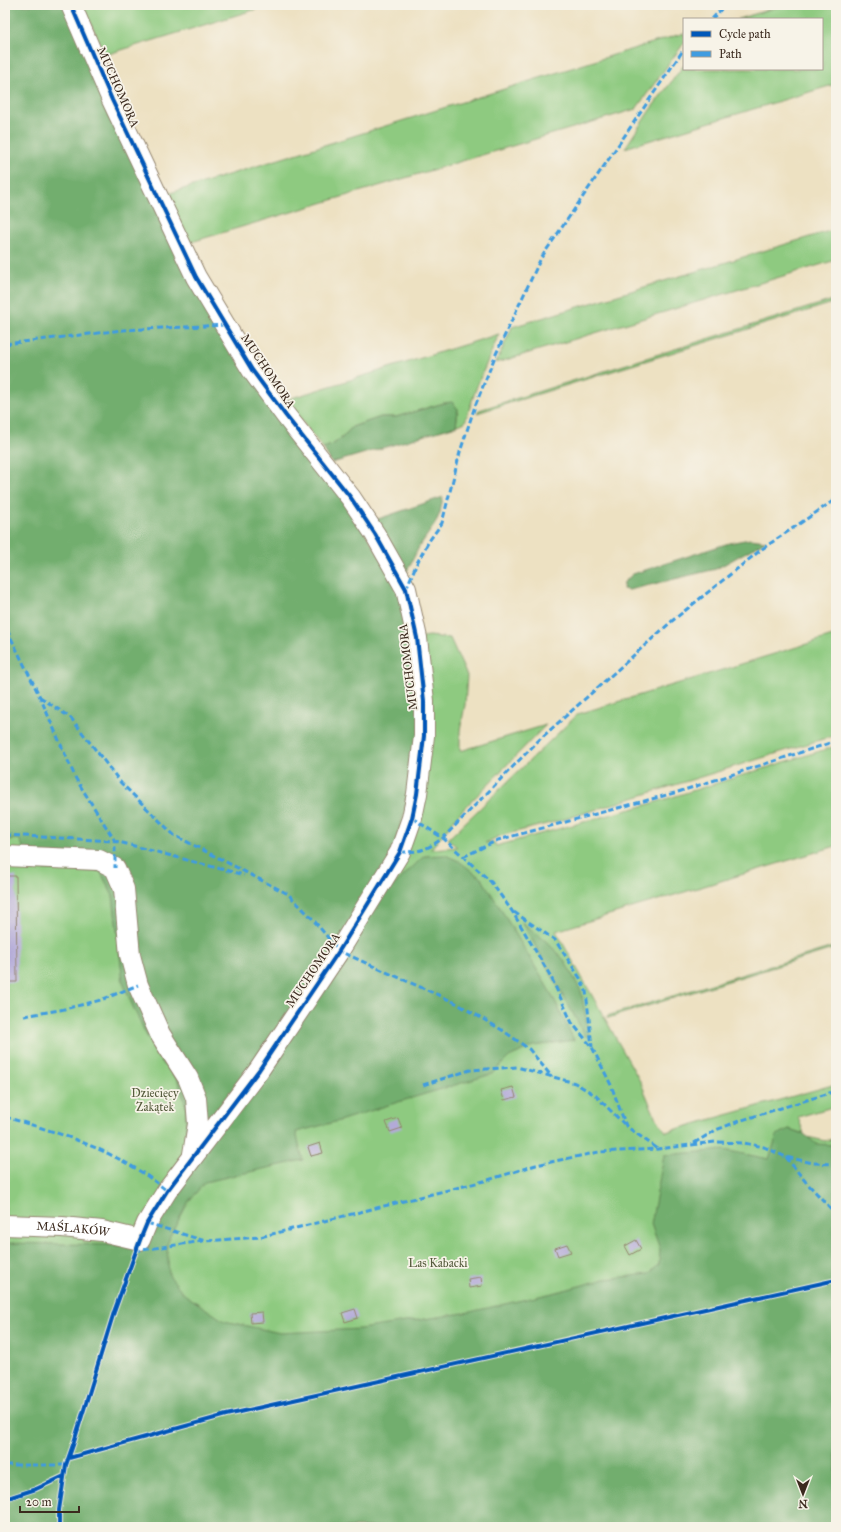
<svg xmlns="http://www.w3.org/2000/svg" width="841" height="1532" viewBox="0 0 841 1532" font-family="'IM FELL Great Primer',serif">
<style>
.green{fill:#8eca80;stroke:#647a4f}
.forest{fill:#72ae6e;stroke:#566c46}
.building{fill:#b3aad8}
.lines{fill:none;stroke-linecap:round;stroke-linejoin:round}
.minor-casing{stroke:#948670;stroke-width:22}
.minor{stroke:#fff;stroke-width:20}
.quiet{stroke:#3f9ce0;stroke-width:3;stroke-dasharray:6 3;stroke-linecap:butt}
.cycleway-casing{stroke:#f7f3e8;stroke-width:6}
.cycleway{stroke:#0057b8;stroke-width:4}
.labels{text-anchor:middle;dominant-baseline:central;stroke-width:3.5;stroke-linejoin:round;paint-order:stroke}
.street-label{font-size:12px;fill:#3b2a1e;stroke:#f7f3e8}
.park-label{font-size:12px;fill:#545a3b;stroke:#f7f3e8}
</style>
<rect width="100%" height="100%" fill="#f7f3e8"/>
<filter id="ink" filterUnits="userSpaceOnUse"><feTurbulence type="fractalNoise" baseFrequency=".025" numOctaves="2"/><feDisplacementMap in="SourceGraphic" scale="8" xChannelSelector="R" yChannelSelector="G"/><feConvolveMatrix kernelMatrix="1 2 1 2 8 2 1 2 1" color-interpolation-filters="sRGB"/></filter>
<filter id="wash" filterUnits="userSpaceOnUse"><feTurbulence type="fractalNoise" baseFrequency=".012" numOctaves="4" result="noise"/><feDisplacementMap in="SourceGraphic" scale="16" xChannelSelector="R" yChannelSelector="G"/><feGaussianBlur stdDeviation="0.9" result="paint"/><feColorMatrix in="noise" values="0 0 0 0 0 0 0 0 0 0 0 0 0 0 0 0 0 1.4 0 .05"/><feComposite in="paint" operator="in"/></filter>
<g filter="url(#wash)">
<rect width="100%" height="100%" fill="#ede1c2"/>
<path class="green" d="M5 5 192 283 417 638 428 636 450 638 467 676 465 705 460 731V751L546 725 457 816 431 849 457 847 448 839 578 714 836 635V735L562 820 500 836 485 843 494 842 496 846 653 803 836 746V846L556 931 641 1083 655 1116 666 1132 836 1084V1106L798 1117 804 1134 789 1129 790 1133 825 1141 836 1138V1527H5Z
M83 5H270L105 55Z
M784 5H836V84L625 148 650 110 684 65V69H822V19H738Z
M684 33V43L636 109 188 243 167 194Z
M836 229V260L496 363 512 327Z
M836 299V302L477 413 479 410Z
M499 334 477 386 465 422 456 426 458 409 444 403 396 417H381L352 427 343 437 332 445 323 448 285 400Z
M836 946V948L608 1018 607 1016Z"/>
<path class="forest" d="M5 5H64L192 283 346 502 401 590 424 732 382 897 424 856 445 855 459 861 482 879 499 906 552 995 574 1040 534 1046 509 1057 492 1074 395 1103 339 1121 296 1132 303 1160 205 1182 189 1201 170 1236 167 1246 169 1275 184 1294 224 1321 280 1333 360 1329 470 1312 557 1292 605 1279 649 1274 659 1264 660 1249 651 1224 664 1155 724 1150 769 1159 777 1135 789 1129 804 1134 816 1144 836 1145V1527H5V1243L116 1245 119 1246 121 1245 142 1244 184 1155 186 1132V1106L178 1081 156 1055 133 1007 123 983 113 896 100 871 35 869 19 839 5 840Z
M452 402 458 409 456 426 332 463 323 448 332 445 343 437 352 427 381 417H396L444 403Z
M443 497 440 513 435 524 419 547 406 573 375 520Z
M750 539 766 541 716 569 629 590 623 589 624 582 633 574 729 543Z
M522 922 547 942 564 960 581 991 589 1035 586 1037Z"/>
<g id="blocks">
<path class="building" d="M5 876H16L17 982H5Z
M513 1087 516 1097 504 1100 501 1090Z
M398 1118 402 1128 390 1132 386 1122Z
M320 1143 323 1153 311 1156 308 1147Z
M636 1240 641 1249 630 1255 625 1246Z
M567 1244 571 1252 558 1256 555 1248Z
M481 1277 482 1286 469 1288 468 1279Z
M355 1309 358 1318 345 1322 342 1313Z
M262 1312 263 1322 251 1323 250 1313Z"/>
</g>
</g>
<g filter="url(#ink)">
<use href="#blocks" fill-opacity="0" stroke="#948670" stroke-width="1"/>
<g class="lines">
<g class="minor-casing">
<g id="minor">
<path d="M5 856 99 860 115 868 124 889 130 955 138 985 160 1034 188 1078 196 1098 198 1124 193 1154"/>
<path id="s1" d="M5 1225 62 1227 102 1231 140 1240 147 1223 167 1191 259 1070 339 951 400 852 412 818 417 794 424 736V701L417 638 406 589 375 534 351 498 286 416 252 370 196 277 112 100 71 5"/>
</g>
</g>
<use href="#minor" class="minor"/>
<path class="quiet" d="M712 19 725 5
M5 344 123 330 226 325
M406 589 417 563 429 541 442 523 460 452 475 406 496 354 541 258 684 49
M5 621 7 630 40 697 76 779 115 841V868
M40 697 71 718 121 783 174 835 288 894 311 917 339 951 454 1002 502 1030 529 1049 552 1077
M412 818 443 838 491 882 512 911 551 977 572 1023 592 1047 611 1085 626 1126 658 1149
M5 835 115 841 244 875
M400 852C421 852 426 850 443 838L540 739 672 621 762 549 836 499
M463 857 498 840 678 792 836 741
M514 912 555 940 580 978 586 991 592 1047
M24 1016 60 1010 101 1000 138 985
M423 1085 470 1070 517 1067 575 1083 595 1095 624 1124
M5 1117C61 1133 121 1152 167 1191
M694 1143 716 1130 739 1121 836 1091
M786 1157 805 1181 836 1214
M147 1223 205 1241 260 1237 488 1180 536 1165 599 1152 658 1149 715 1142 744 1143 764 1147 786 1157 813 1163 836 1164
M135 1251 203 1241
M5 1465H66"/>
<g class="cycleway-casing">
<path id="cycleway" d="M69 1458 226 1415 836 1280
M5 1499 36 1489 64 1476
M59 1527V1510L66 1465 74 1442 114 1312 140 1240 147 1223 167 1191 259 1070 339 951 400 852 412 818 417 794 424 736V701L417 638 406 589 375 534 351 498 286 416 252 370 196 277 112 100 71 5"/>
</g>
<use href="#cycleway" class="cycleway"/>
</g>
</g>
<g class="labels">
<g class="street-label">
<text transform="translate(118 87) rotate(66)">MUCHOMORA</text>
<text transform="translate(268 371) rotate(56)">MUCHOMORA</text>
<text transform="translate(408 667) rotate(-97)">MUCHOMORA</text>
<text transform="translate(313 970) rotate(-56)">MUCHOMORA</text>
<text stroke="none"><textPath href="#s1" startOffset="68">MAŚLAKÓW</textPath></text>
</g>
<g class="park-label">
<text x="155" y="1093">Dziecięcy<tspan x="155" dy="14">Zakątek</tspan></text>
<text x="438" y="1263">Las Kabacki</text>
</g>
</g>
<rect width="841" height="1532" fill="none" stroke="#f7f3e8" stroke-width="20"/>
<rect x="683" y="18" width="140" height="52" fill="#f7f3e8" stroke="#aca397"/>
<rect x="691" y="31" width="20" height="6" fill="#0057b8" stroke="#aca397"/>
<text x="719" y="38" font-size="12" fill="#3b2a1e">Cycle path</text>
<rect x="691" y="51" width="20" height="6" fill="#3f9ce0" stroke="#aca397"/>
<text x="719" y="58" font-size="12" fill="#3b2a1e">Path</text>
<g transform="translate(803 1494) rotate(180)" stroke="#f7f3e8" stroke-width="3" paint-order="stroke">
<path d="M0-3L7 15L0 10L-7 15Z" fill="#3b2a1e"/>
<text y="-6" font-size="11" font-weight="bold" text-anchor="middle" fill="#3b2a1e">N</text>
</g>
<path d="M20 1506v6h59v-6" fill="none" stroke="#3b2a1e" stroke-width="2"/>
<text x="26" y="1506" font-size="12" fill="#3b2a1e" stroke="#f7f3e8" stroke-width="3" paint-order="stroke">20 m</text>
</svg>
